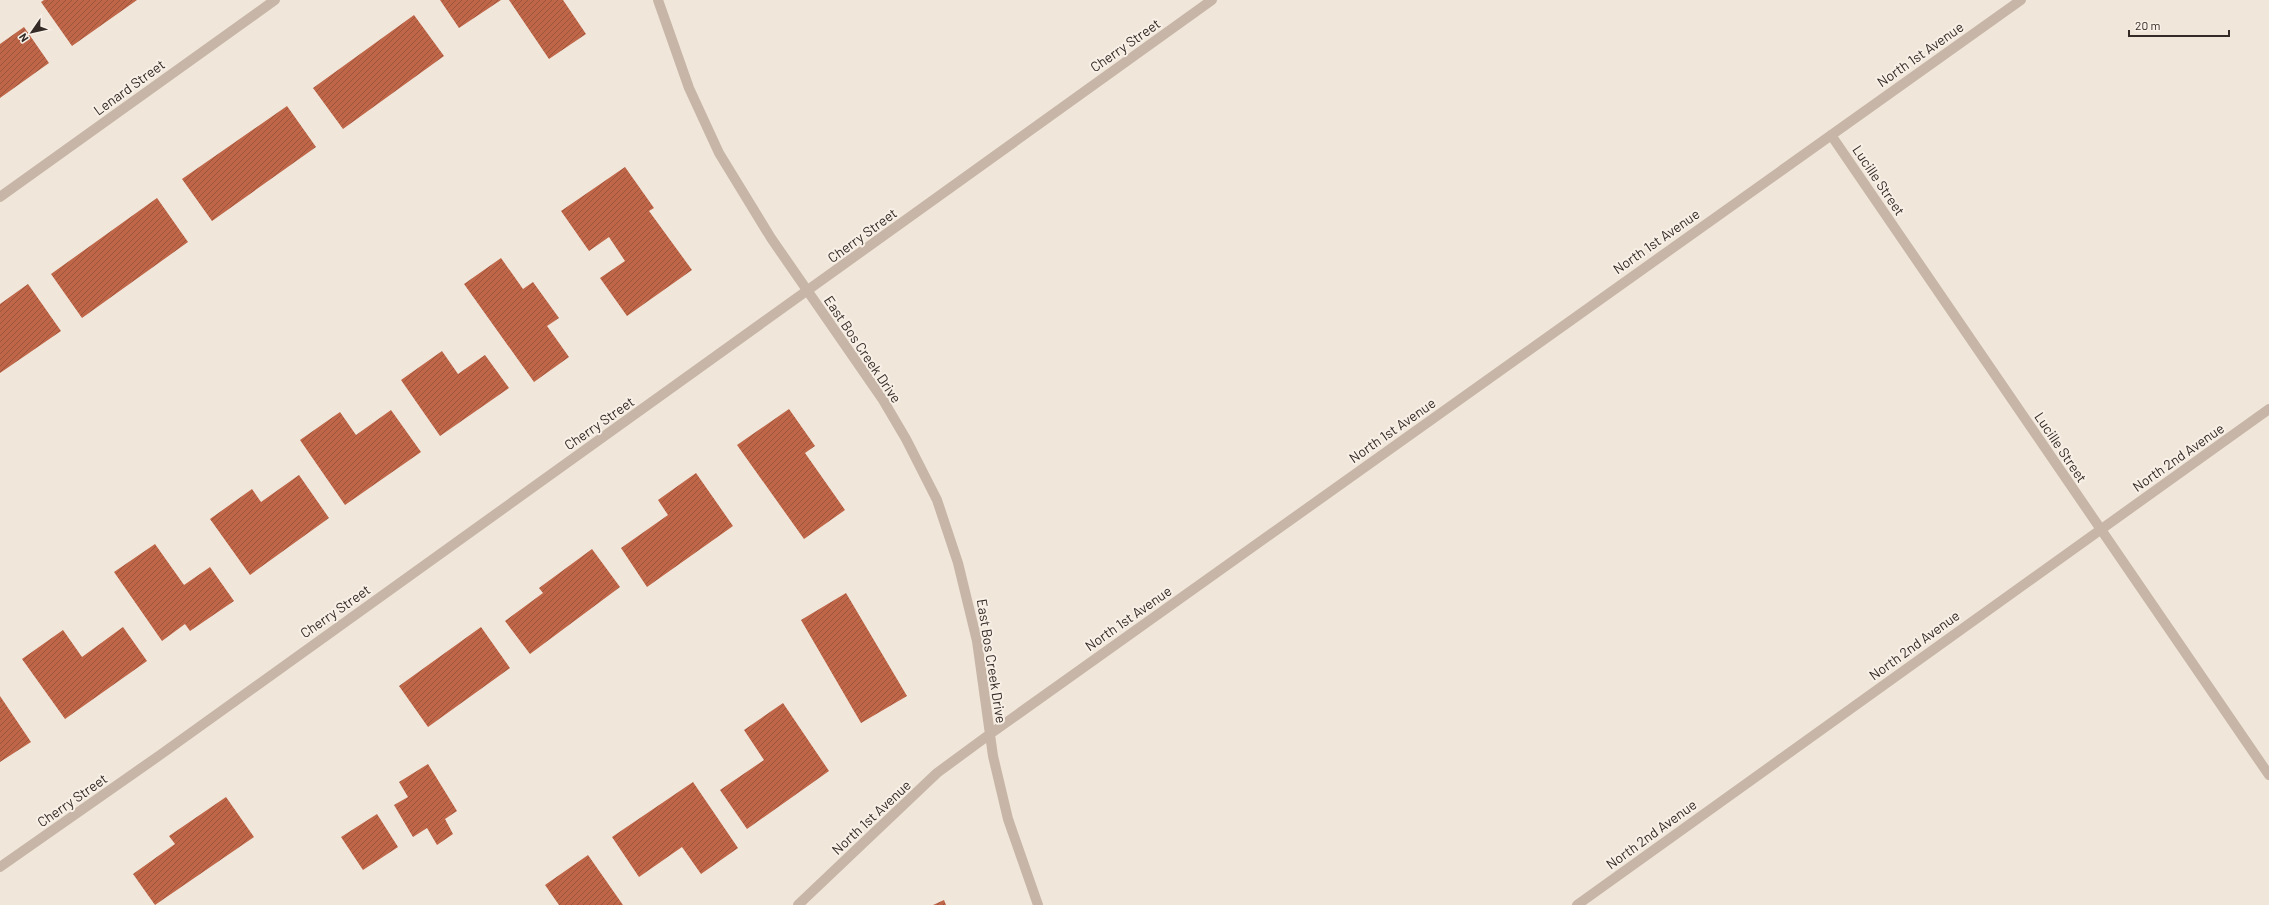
<svg xmlns="http://www.w3.org/2000/svg" width="2269" height="905" viewBox="0 0 2269 905" font-family="Barlow,sans-serif">
<style>
.building{fill:url(#building-hatch)}
.lines{fill:none;stroke-linecap:round;stroke-linejoin:round}
.street{stroke:#c7b6a7;stroke-width:10}
.labels{text-anchor:middle;dominant-baseline:central;stroke-width:4;stroke-linejoin:round;paint-order:stroke}
.street-label{font-size:14px;fill:#342b27;stroke:#f8f0e6}
</style>
<defs>
<pattern id="building-hatch" width="6" height="6" patternUnits="userSpaceOnUse"><rect width="6" height="6" fill="#bf6648"/><path d="M-1 1l2-2M0 6l6-6M5 7l2-2" fill="none" stroke="#9c543c"/></pattern>
</defs>
<rect width="100%" height="100%" fill="#f0e6da"/>
<path class="building" d="M44 0H137L72 46 41 2Z
M440 0H501L459 28Z
M509 0H563L586 34 549 59Z
M414 15 444 56 343 129 313 88Z
M24 27 49 63 0 98V44Z
M287 106 316 147 212 221 182 179Z
M625 167 654 208 649 211 692 270 627 316 600 278 625 261 609 237 589 251 561 211Z
M157 198 188 242 82 318 51 274Z
M501 258 523 289 533 282 559 318 547 326 569 357 534 382 464 284Z
M28 284 61 331 0 373V304Z
M442 351 458 374 485 355 509 388 440 436 401 380Z
M789 409 815 446 805 453 845 510 804 539 737 445Z
M391 410 421 452 345 505 300 440 340 412 356 435Z
M696 473 733 526 647 587 621 548 668 515 658 500Z
M299 475 329 518 250 575 210 519 252 489 261 502Z
M155 544 184 585 210 567 234 601 190 631 185 624 162 641 114 572Z
M592 549 620 587 530 654 505 621 543 593 539 588Z
M846 593 907 696 861 723 801 620Z
M123 627 147 661 65 719 22 659 63 630 82 657Z
M481 627 510 668 428 727 399 686Z
M0 696 31 742 0 762Z
M783 703 829 771 747 829 720 790 764 760 744 730Z
M428 764 457 811 445 819 453 834 437 845 427 828 413 837 394 805 408 797 399 782Z
M693 782 738 848 701 874 682 847 639 877 612 837Z
M226 797 254 837 155 905 133 874 175 844 169 836Z
M377 814 398 847 363 870 341 837Z
M588 855 623 905H559L545 885Z
M944 900 946 905H933Z"/>
<g class="lines">
<path class="street" d="M658 0 689 88 719 153 771 238 883 400 906 439 937 500 958 563 977 641 993 756 1008 819 1038 905
M1831 135 2269 775
M0 197 275 0
M0 867 160 755 1212 0
M798 905 937 773 990 734 2021 0
M1577 905 2269 409"/>
</g>
<g class="labels">
<g class="street-label">
<text transform="translate(1125 45) rotate(-35)">Cherry Street</text>
<text transform="translate(1920 54) rotate(-35)">North 1st Avenue</text>
<text transform="translate(129 87) rotate(-36)">Lenard Street</text>
<text transform="translate(1879 180) rotate(56)">Lucille Street</text>
<text transform="translate(862 235) rotate(-36)">Cherry Street</text>
<text transform="translate(1656 241) rotate(-35)">North 1st Avenue</text>
<text transform="translate(863 349) rotate(56)">East Bos Creek Drive</text>
<text transform="translate(599 423) rotate(-35)">Cherry Street</text>
<text transform="translate(1392 430) rotate(-35)">North 1st Avenue</text>
<text transform="translate(2061 447) rotate(56)">Lucille Street</text>
<text transform="translate(2178 457) rotate(-35)">North 2nd Avenue</text>
<text transform="translate(335 611) rotate(-35)">Cherry Street</text>
<text transform="translate(1128 618) rotate(-35)">North 1st Avenue</text>
<text transform="translate(1914 645) rotate(-36)">North 2nd Avenue</text>
<text transform="translate(992 661) rotate(81)">East Bos Creek Drive</text>
<text transform="translate(72 800) rotate(-35)">Cherry Street</text>
<text transform="translate(871 817) rotate(-43)">North 1st Avenue</text>
<text transform="translate(1651 834) rotate(-36)">North 2nd Avenue</text>
</g>
</g>
<g transform="translate(32 32) rotate(236)" stroke="#f8f0e6" stroke-width="3" paint-order="stroke">
<path d="M0-3L7 15L0 10L-7 15Z" fill="#342b27"/>
<text y="-6" font-size="11" font-weight="bold" text-anchor="middle" fill="#342b27">N</text>
</g>
<path d="M2129 30v6h100v-6" fill="none" stroke="#342b27" stroke-width="2"/>
<text x="2135" y="30" font-size="12" fill="#342b27" stroke="#f8f0e6" stroke-width="3" paint-order="stroke">20 m</text>
</svg>
